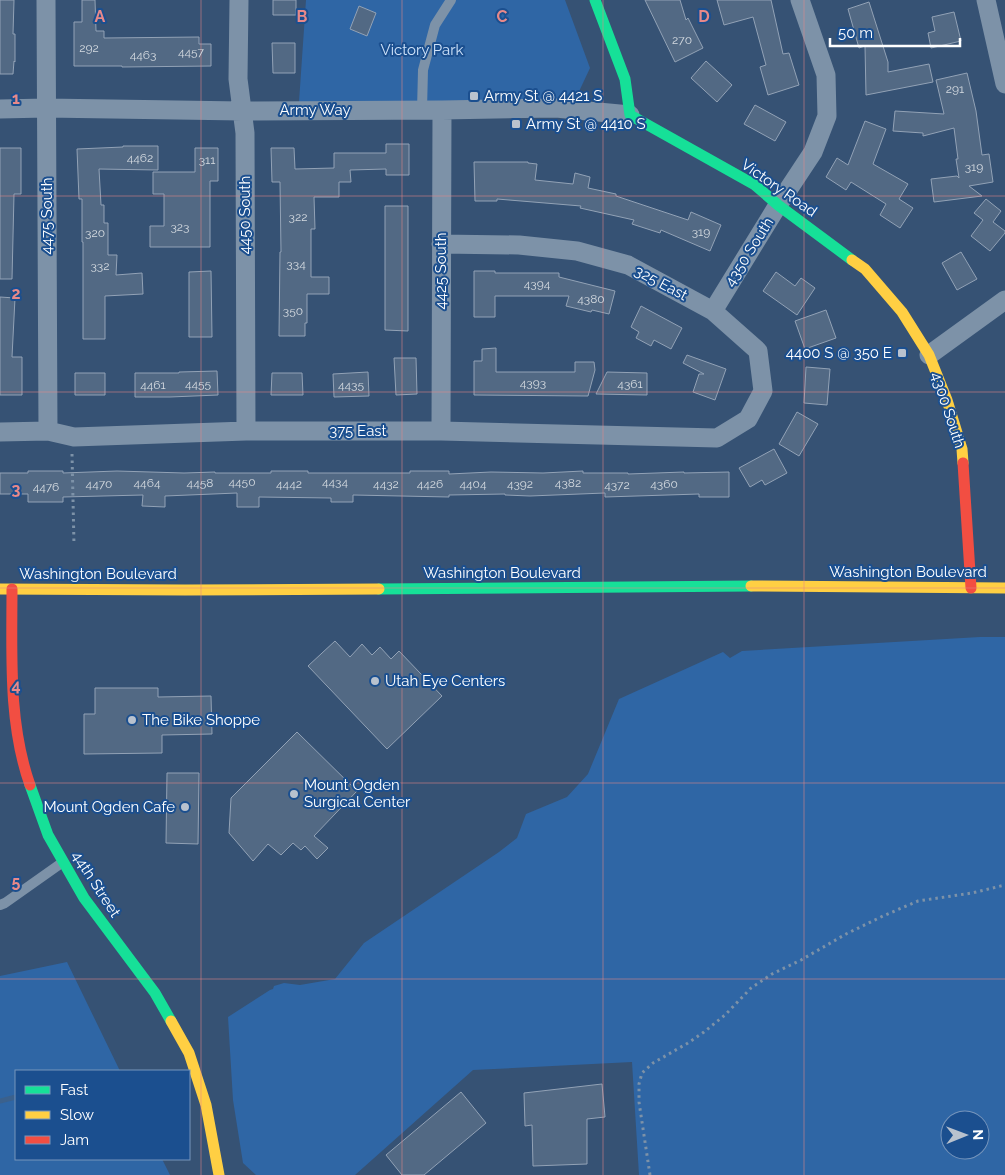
<svg xmlns="http://www.w3.org/2000/svg" width="1005" height="1175" viewBox="0 0 1005 1175" font-family="Raleway,sans-serif">
<style>
.green{fill:#2f66a5;fill-rule:evenodd}
.lines{fill:none;stroke-linecap:round;stroke-linejoin:round}
.stream{stroke:#3b618d;stroke-width:5}
.building{fill:#526984;stroke:#92a2b6}
.path{stroke:#7d92a8;stroke-width:3;stroke-dasharray:2.5 4;stroke-linecap:butt}
.lane{stroke:#7d92a8;stroke-width:10}
.street{stroke:#7d92a8;stroke-width:19}
.fast{stroke:#16e098;stroke-width:11}
.slow{stroke:#ffcf43;stroke-width:11}
.jam{stroke:#f24e42;stroke-width:11}
.grid{fill:none;stroke:#e88989;stroke-width:1;stroke-opacity:0.55}
.poi-dot{fill:#b9c2ce;stroke:#1b4f8f;stroke-width:2}
.labels{text-anchor:middle;dominant-baseline:central;stroke-width:4;stroke-linejoin:round;paint-order:stroke}
.number-label{font-size:12px;fill:#d4dae0}
.park-label{font-size:15px;fill:#cfe3fa;stroke:#1b4f8f}
.poi-label{font-size:15px;fill:#fff;stroke:#1b4f8f;text-anchor:start}
.street-label{font-size:15px;fill:#fff;stroke:#1b4f8f}
.grid-label{font-size:16px;text-anchor:middle;font-weight:bold;fill:#e88989;stroke:#1b4f8f;stroke-width:4;stroke-linejoin:round;paint-order:stroke}
</style>
<rect width="100%" height="100%" fill="#365274"/>
<path class="green" d="M306 0H565L590 68 575 100 299 102Z
M980 637H1005V1175H639L632 1062 473 1070 355 1175H256L243 1163 233 1100 228 1017 270 990 273 989 274 986 284 983 300 985 335 979 364 943 499 852 517 838 526 814 567 797 588 774 619 699 723 652 730 658 742 651ZM950 1120H980V1150H950Z
M67 962 120 1071H16V1159H162L170 1175H0V976Z"/>
<g class="lines">
<path class="stream" d="M0 1101 16 1097"/>
</g>
<path class="building" d="M0 0H14L13 34H15V62L14 61 13 74H0Z
M82 0H95L96 31H104V38L199 37V44H211V66L122 67V66H74V22H82Z
M273 0H296V15H273Z
M645 0H680L686 20 688 18 703 48 675 62Z
M717 0H771L783 54 789 53 799 85 768 95 760 67 766 65 753 17 724 25Z
M869 2 888 62V72L929 64 933 82 866 95 865 46 859 48 848 9Z
M359 6 376 13 367 36 350 29Z
M954 12 961 41 931 48 928 33 935 31 932 17Z
M272 43H295V73H273Z
M706 61 732 85 717 102 691 78Z
M967 73 976 111 982 155 989 154 993 182 969 186 982 196 934 202 931 179 957 176 959 178 956 159H958L954 128 923 136V133L893 131 895 111 944 114 936 80Z
M755 105 786 122 775 141 744 124Z
M865 121 886 129 873 164 908 184 899 199 913 208 900 228 880 215 886 204 851 182 846 190 826 177 837 158 848 165Z
M386 144H409V175H386V169L350 170 351 182H339V197H314L315 229H311V277H329V294H307V323H305V336H279L280 252H281L280 182H272L271 148H294L295 169 334 168V153H386Z
M123 146H158V170L99 169 101 205H104V223H108V255H117L116 275 142 273 143 294 105 296V339H83V242H82V199H79L77 149 123 147Z
M0 148H21V194H14L12 279H0Z
M195 148H218V181H210V247H150V226H164V194H153V172H195Z
M474 162H528V163L537 164 535 180 573 184 575 173 590 177 588 188 616 194V196L688 220 691 212 721 225 710 251 661 230 660 233 632 224 634 220 580 208 581 206 497 199V201H475Z
M986 199 1001 211 993 222 1005 231V233L990 251 971 236 983 220 974 213Z
M385 206H408V331L385 330Z
M961 252 977 279 957 290 942 263Z
M211 271 212 337H189V272Z
M474 271H495V273H559V277L615 291 609 314 592 310 591 312 566 306 569 296H495V317H474Z
M776 272 795 286 801 278 815 288 797 315 763 291Z
M0 297 15 298 12 357H22V395H0Z
M641 306 682 328 671 349 654 340 651 346 636 338 639 332 631 327Z
M826 310 836 338 805 349 795 321Z
M496 348V372H575V362H594L595 370 588 396 474 395V361H482V349Z
M687 355 726 369 715 400 693 392 699 374H704L683 363Z
M394 358H416L417 394 396 395Z
M806 367 830 369 827 405 804 403Z
M217 371 218 395 170 397H135V373H179V372Z
M368 372 369 396 334 397 333 374Z
M607 372 647 373V395L596 394Z
M75 373H105V395H75Z
M272 373H302L303 395H271Z
M797 412 818 424 799 456 779 444Z
M774 449 787 473 765 485 762 480 750 487 739 468Z
M28 471H63V473L117 471 184 473 215 472V473H271V471H308V473H410V471H449V474L491 472 543 473 583 471V473H628V474L684 472V473L729 472V497H699V494L605 497V493L530 496 505 495V494L449 495V497L353 495V502H331V498L259 497V507H237V493L165 496V507L142 506 143 495 63 497V502H28V494H0V473H28Z
M335 641 350 657 362 644 372 655 380 647 391 659 399 651 442 696 387 749 308 666Z
M95 688H158V697L211 696 212 734 162 735V753L84 754V714H95Z
M297 732 357 791 314 836 328 848 317 859 305 846 301 850 293 843 281 855 268 844 253 861 229 833 231 798Z
M167 773H199L198 844 166 843Z
M602 1084 605 1117 587 1119V1164L533 1166 532 1125 525 1126 524 1093Z
M461 1092 486 1123 424 1175H402L386 1155Z"/>
<g class="lines">
<path class="path" d="M72 454 74 545
M650 1175 639 1102V1084L642 1073 653 1063 688 1043 704 1032 725 1015 751 988 772 974 801 960 846 934 883 916 918 901 972 893 1005 885"/>
<path class="lane" d="M422 110 423 70 435 25 451 0
M0 905 5 903 63 862"/>
<path class="street" d="M46 0 48 431
M239 0 238 79 245 133 246 431
M986 0 1005 84
M0 109 46 108 242 111 442 110 556 108 630 115
M713 311 778 205 813 152 827 116 826 75 800 0
M929 355 1005 300
M441 431 442 110
M0 432 48 431 74 437 246 431H441L717 438 748 419 763 391 758 351 713 311 628 265 577 251 519 245 441 244"/>
<path class="fast" d="M595 0 625 79 630 115 755 185 778 205 852 260
M379 589 751 586
M30 785 48 835 84 898 155 993 171 1021"/>
<path class="slow" d="M852 260 865 269 902 312 929 355 947 400 962 449 963 463
M751 586 1005 588
M0 589 185 590 379 589
M171 1021 189 1053 206 1105 219 1175"/>
<path class="jam" d="M963 463 971 588
M12 589C12 654 8 723 30 785"/>
</g>
<path class="grid" d="M201 0V1175M402 0V1175M603 0V1175M804 0V1175M0 196H1005M0 392H1005M0 588H1005M0 783H1005M0 979H1005"/>
<g class="poi-dot">
<rect x="469" y="91" width="10" height="10" rx="2.5"/>
<rect x="511" y="119" width="10" height="10" rx="2.5"/>
<rect x="897" y="348" width="10" height="10" rx="2.5"/>
<circle cx="375" cy="681" r="5"/>
<circle cx="132" cy="720" r="5"/>
<circle cx="294" cy="794" r="5"/>
<circle cx="185" cy="807" r="5"/>
</g>
<g class="labels">
<g class="number-label">
<text x="682" y="40">270</text>
<text x="89" y="48">292</text>
<text x="191" y="52">4457</text>
<text x="143" y="55">4463</text>
<text x="955" y="89">291</text>
<text x="140" y="158">4462</text>
<text x="207" y="160">311</text>
<text x="974" y="167">319</text>
<text x="298" y="217">322</text>
<text x="180" y="227">323</text>
<text x="701" y="232">319</text>
<text x="95" y="233">320</text>
<text x="296" y="264">334</text>
<text x="100" y="266">332</text>
<text x="537" y="284">4394</text>
<text x="591" y="299">4380</text>
<text x="293" y="311">350</text>
<text x="533" y="383">4393</text>
<text x="198" y="384">4455</text>
<text x="630" y="384">4361</text>
<text x="153" y="385">4461</text>
<text x="351" y="385">4435</text>
<text x="242" y="482">4450</text>
<text x="335" y="482">4434</text>
<text x="147" y="483">4464</text>
<text x="200" y="483">4458</text>
<text x="568" y="483">4382</text>
<text x="99" y="484">4470</text>
<text x="289" y="484">4442</text>
<text x="386" y="484">4432</text>
<text x="430" y="484">4426</text>
<text x="473" y="484">4404</text>
<text x="520" y="484">4392</text>
<text x="664" y="484">4360</text>
<text x="617" y="485">4372</text>
<text x="46" y="487">4476</text>
</g>
<g class="park-label">
<text x="422" y="50">Victory Park</text>
</g>
<g class="poi-label">
<text x="484" y="96">Army St @ 4421 S</text>
<text x="526" y="124">Army St @ 4410 S</text>
<text x="892" y="353" text-anchor="end">4400 S @ 350 E</text>
<text x="385" y="681">Utah Eye Centers</text>
<text x="142" y="720">The Bike Shoppe</text>
<text x="304" y="785">Mount Ogden<tspan x="304" dy="17">Surgical Center</tspan></text>
<text x="175" y="807" text-anchor="end">Mount Ogden Cafe</text>
</g>
<g class="street-label">
<text x="315" y="110">Army Way</text>
<text transform="translate(779 188) rotate(35)">Victory Road</text>
<text transform="translate(245 215) rotate(-90)">4450 South</text>
<text transform="translate(47 216) rotate(-90)">4475 South</text>
<text transform="translate(749 252) rotate(-58)">4350 South</text>
<text transform="translate(441 271) rotate(-90)">4425 South</text>
<text transform="translate(661 283) rotate(28)">325 East</text>
<text transform="translate(948 410) rotate(72)">4300 South</text>
<text x="358" y="431">375 East</text>
<text x="908" y="572">Washington Boulevard</text>
<text x="502" y="573">Washington Boulevard</text>
<text x="98" y="574">Washington Boulevard</text>
<text transform="translate(96 884) rotate(57)">44th Street</text>
</g>
</g>
<g class="grid-label">
<text x="100" y="22">A</text>
<text x="302" y="22">B</text>
<text x="502" y="22">C</text>
<text x="704" y="22">D</text>
<text x="16" y="104">1</text>
<text x="16" y="299">2</text>
<text x="16" y="495">3</text>
<text x="16" y="691">4</text>
<text x="16" y="887">5</text>
</g>
<rect x="15" y="1070" width="175" height="90" fill="#1b4f8f" stroke="#7695bc"/>
<rect x="25" y="1086" width="25" height="8" fill="#16e098" stroke="#7695bc"/>
<text x="60" y="1095" font-size="15" fill="#ffffff">Fast</text>
<rect x="25" y="1111" width="25" height="8" fill="#ffcf43" stroke="#7695bc"/>
<text x="60" y="1120" font-size="15" fill="#ffffff">Slow</text>
<rect x="25" y="1136" width="25" height="8" fill="#f24e42" stroke="#7695bc"/>
<text x="60" y="1145" font-size="15" fill="#ffffff">Jam</text>
<g transform="translate(965 1135) rotate(89)"><circle r="24" fill="#1b4f8f" stroke="#7695bc"/>
<path d="M0-4L9 19L0 12L-9 19Z" fill="#b9c2ce"/>
<text y="-8" font-size="14" font-weight="bold" text-anchor="middle" fill="#ffffff">N</text>
</g>
<path d="M830 38v8h130v-8" fill="none" stroke="#ffffff" stroke-width="2.5"/>
<text x="838" y="38" font-size="15" fill="#ffffff" stroke="#1b4f8f" stroke-width="4" paint-order="stroke">50 m</text>
</svg>
